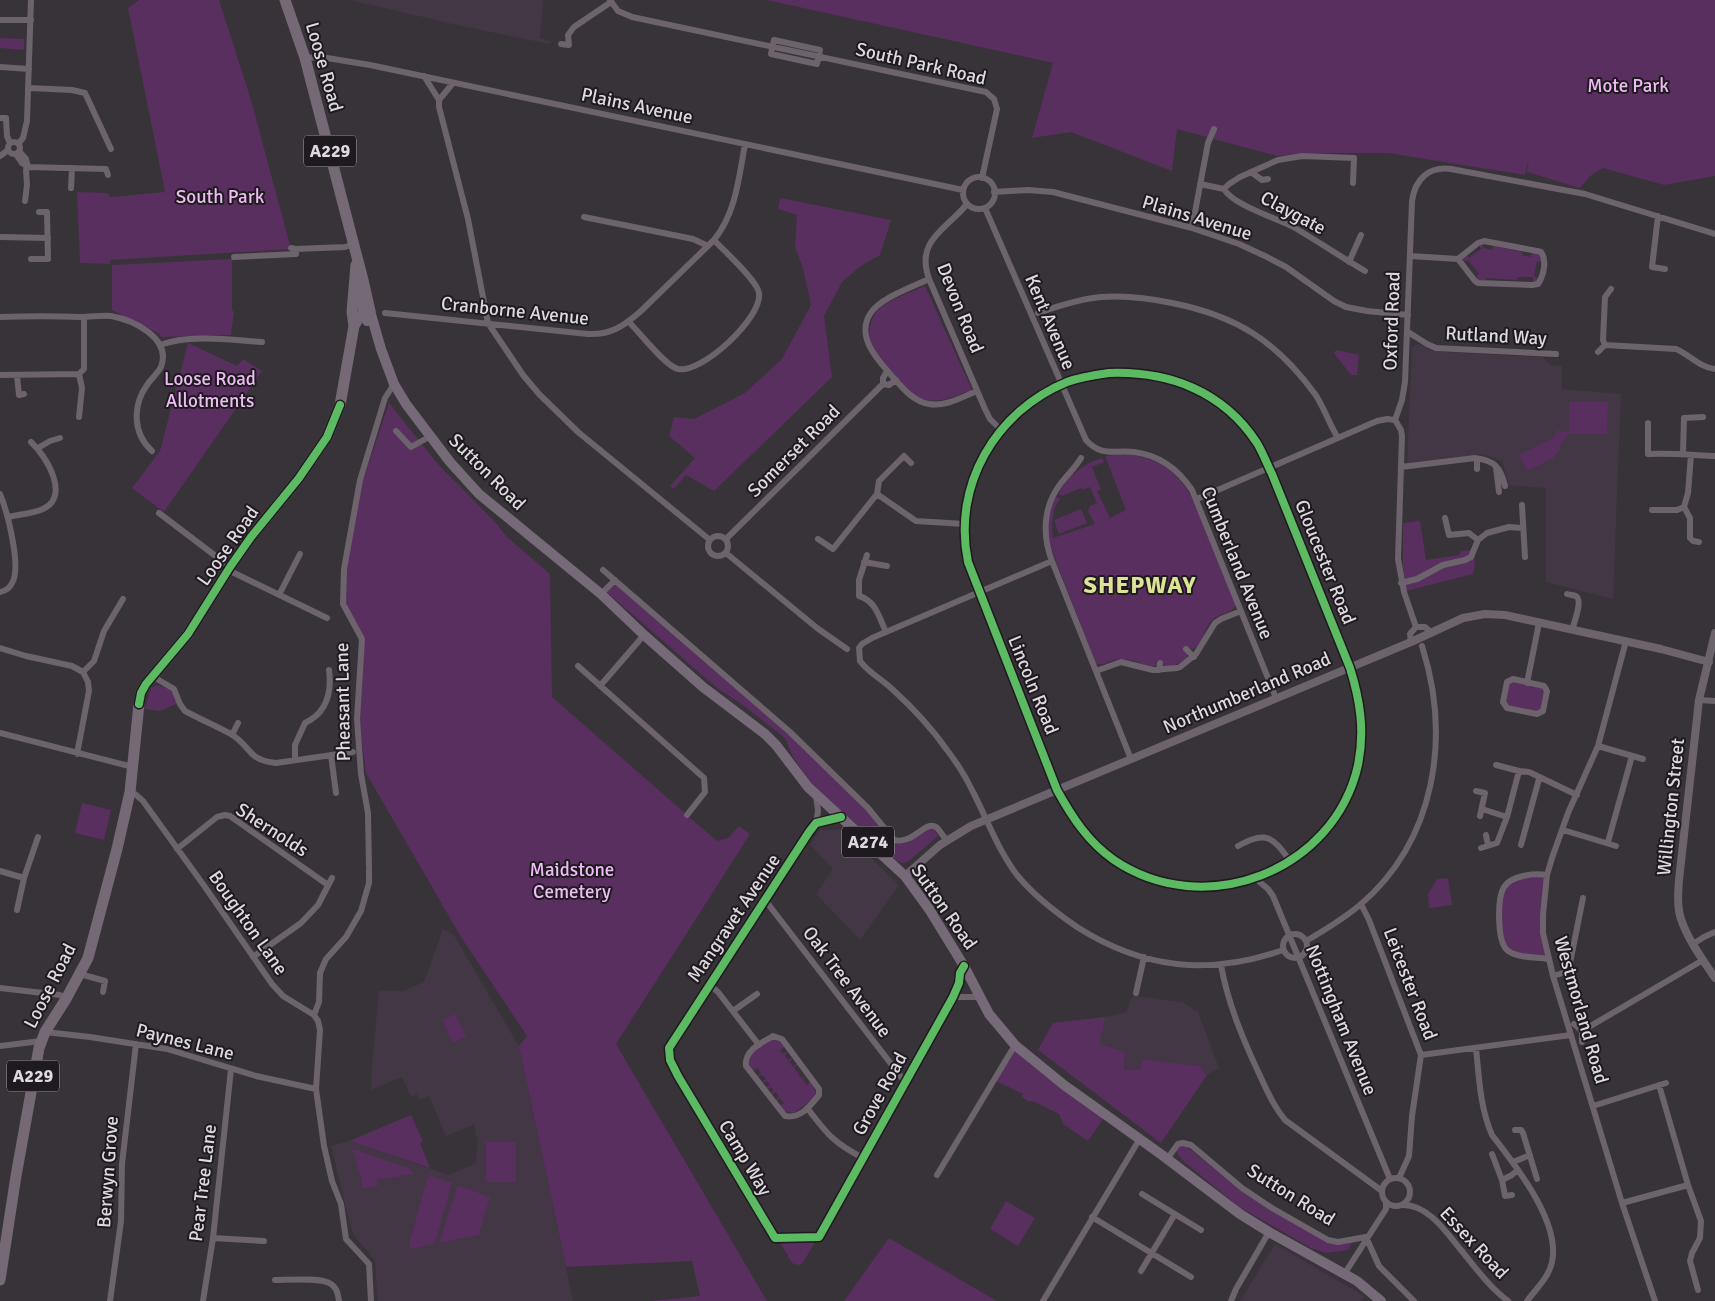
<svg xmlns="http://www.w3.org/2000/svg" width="1715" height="1301" viewBox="0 0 1715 1301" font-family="Signika,sans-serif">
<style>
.built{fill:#433645}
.green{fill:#592f5f}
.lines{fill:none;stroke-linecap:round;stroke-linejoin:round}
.minor{stroke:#6c636d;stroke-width:6}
.tertiary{stroke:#6c636d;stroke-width:8}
.primary{stroke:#766a78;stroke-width:10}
.trunk{stroke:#756976;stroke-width:11}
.cycleway-casing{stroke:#1f1a1f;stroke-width:11}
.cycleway{stroke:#5cba63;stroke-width:8}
.labels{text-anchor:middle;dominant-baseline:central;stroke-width:4;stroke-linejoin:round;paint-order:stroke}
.shield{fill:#1f1a1f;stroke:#a59fa5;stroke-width:1}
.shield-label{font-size:18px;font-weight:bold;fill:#ded8df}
.street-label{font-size:19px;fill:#ded8df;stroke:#1f1a1f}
.park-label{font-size:19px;fill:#eebcf5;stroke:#1f1a1f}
.district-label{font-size:24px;font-weight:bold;letter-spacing:1px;fill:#dee496;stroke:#1f1a1f}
</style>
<rect width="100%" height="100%" fill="#383339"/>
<path class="built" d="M350 0H543L540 38 550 41V42L549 44 457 25Z
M1419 344 1432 350 1443 352 1543 357 1550 365 1562 366V389L1621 394 1613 599 1546 582V488L1509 485 1502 461 1483 454 1407 463 1412 348 1415 345Z
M841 829 899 885 860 940 816 894 833 869 810 845 820 830Z
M443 929 454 935 520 1048 573 1301H378L375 1262 368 1251 357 1240 352 1231 331 1146 349 1141 449 1175 476 1163 478 1138 475 1134V1124L446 1136 429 1096 419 1100 417 1094 411 1097 402 1077 371 1090 372 1064 379 991H403L424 982Z
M1133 995 1184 1003 1198 1012 1219 1068 1207 1075 1161 1143 1038 1050 1053 1023 1105 1017 1126 1012Z
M1275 1244 1364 1296 1362 1301H1240Z"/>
<path class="green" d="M139 0H219L251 100 291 249 110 260V264L80 263 77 192 108 193 110 197 165 192 128 8Z
M767 0H1715V176L1664 185 1603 168 1590 176 1580 188 1527 172 1529 157 1525 175 1388 153H1304L1277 156 1177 129 1172 171 1071 132 1032 138 1053 63Z
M0 38 24 39V50L0 48Z
M780 198 891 220 880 255 861 266 842 282 824 316 832 377 714 491 686 475 674 489 670 486 695 458 669 436 674 417 694 419 745 393 782 359 811 305 803 268 795 247 797 215 778 209Z
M1483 243V248L1492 250 1493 246 1522 252V255L1531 257 1532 253 1540 254 1542 262 1537 261 1534 276 1539 278 1536 282 1533 283V277H1517V280L1486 278V280H1478L1476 277 1479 274 1468 260 1463 262V259L1466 254 1469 258 1481 249 1479 244Z
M232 259V309L234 313 231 335 161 337 160 334 112 310V265Z
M925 286 972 390C957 395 940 404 924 399 911 396 903 385 895 375 888 367 880 360 875 351 867 340 868 322 877 311 888 299 910 293 925 286Z
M188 343 237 366 243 359 262 371 164 512 132 488 160 451Z
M1337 350 1359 355 1357 375H1351L1334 353 1335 351Z
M1569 402H1608L1607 434H1569L1561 444 1560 451 1555 455 1554 458 1527 471 1519 455 1553 438 1558 430 1563 432 1569 431Z
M389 403 436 462 495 522 507 537 550 574 552 697 717 841 728 838 739 826 750 834 616 1044 767 1301H651L700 1296 692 1261 566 1267 519 1046 527 1036 461 937 366 773 359 719 364 639 345 604 346 570 361 486Z
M1124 454C1156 457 1175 469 1191 496L1236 605C1231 614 1219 613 1212 620 1204 627 1204 644 1193 649L1189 648 1187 658C1181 663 1172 668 1164 666L1161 661H1157L1156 665 1153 667C1142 665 1131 658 1120 659 1111 659 1105 666 1096 664L1048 540V519L1055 496 1060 499C1052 509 1051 525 1053 538L1095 524 1088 511 1090 506 1097 503 1090 487 1082 490 1081 488 1062 496 1058 494C1067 476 1083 464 1102 458L1104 462 1092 467 1101 490 1097 491 1110 518 1126 510 1105 456Z
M1081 509 1087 523 1059 534 1054 520Z
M1420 521 1426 560 1459 555 1461 551 1471 550C1476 556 1475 567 1473 574L1406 591 1403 568V527L1404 523Z
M613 584 617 585 790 735 859 801 890 840 899 844 908 842 926 828 934 829 938 836 910 860 904 863 897 861 811 783 793 757 785 738 743 705 717 688 608 593 606 591Z
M1512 682 1542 688 1544 692 1540 710 1537 711 1508 705 1506 703 1509 684Z
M157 685 163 687V686C171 690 177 694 176 704L160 711 145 709 151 688Z
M82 803 111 810 104 840 75 833Z
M1547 875 1543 915 1548 959 1520 955 1502 944V892L1511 881Z
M1448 878 1452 905 1429 908 1428 894 1437 879Z
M456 1014 466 1037 452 1043 442 1020Z
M1105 1017 1100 1044 1125 1052 1124 1070H1140L1143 1059 1200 1066 1207 1075 1161 1143 1038 1050 1053 1023Z
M772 1039 780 1041 785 1046 780 1050 783 1054 788 1051 785 1056 788 1060 793 1057 794 1058 789 1062 793 1067 797 1063 798 1064 794 1068 798 1073 802 1069 798 1074 802 1079 807 1075 803 1080 807 1085 811 1081 816 1092 813 1099 794 1113 784 1111 779 1106 784 1103 780 1098 776 1102 775 1100 779 1097 776 1092 771 1095 770 1094 774 1091 771 1087 766 1090 765 1088 770 1085 767 1081 761 1083 766 1079 762 1075 757 1078 756 1077 761 1073 757 1068 752 1072 749 1067 748 1056Z
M1013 1051 1017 1052 1031 1065 1102 1116 1103 1119 1088 1141 1063 1124 1059 1114 1035 1102 1028 1101 1022 1097 1023 1094 994 1080Z
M411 1115 423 1141 420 1143 430 1168 349 1141Z
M486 1142H516V1182H486Z
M1179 1146H1186L1226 1178 1332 1243 1352 1242 1348 1250 1326 1253 1311 1248 1238 1206 1182 1160 1176 1151Z
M352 1149 409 1168 414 1174 377 1180 378 1186 362 1189V1181Z
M431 1176 452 1183 435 1243 431 1245 411 1249 409 1244 427 1179Z
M460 1186 490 1197 479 1235 439 1243 457 1187Z
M1006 1201 1035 1218 1018 1246 990 1229Z
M889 1238 995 1300 996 1301H844Z
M813 1242 814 1244 802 1264 798 1265 792 1263 781 1244 782 1243Z"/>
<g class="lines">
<path class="minor" d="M610 0 618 11 632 17 986 92 994 99 997 109 982 178
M0 20H31
M774 40 820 50 817 64 771 54Z
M561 44 569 45 568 35 574 27 611 2
M305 58 321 57 370 65 963 190
M0 67 29 69
M424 76 439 100
M453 83 439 100V107L468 219 488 323 523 375 539 394 578 432 710 540
M29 88 72 90 85 93 111 149
M0 118H6L7 136 10 143
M8 148a6 6 0 1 1 12 0a6 6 0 1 1-12 0Z
M18 144 23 138 27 121 31 0
M19 151 26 159 28 167
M16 154 22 163 28 167
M0 156 8 150
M1251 172 1262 180 1268 179
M963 193a16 16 0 1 1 32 0a16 16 0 1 1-32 0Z
M1200 184 1224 189C1234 206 1277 218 1295 228 1319 242 1341 257 1365 271
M71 188 72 168
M1224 189 1229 184 1240 177 1278 160 1302 156 1354 158 1353 183
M994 192 1028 190 1053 192 1192 228 1239 244 1265 256 1286 267 1334 301 1346 307 1367 311 1408 315
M25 201 27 185 26 170 28 167 106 169 108 175
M967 204C946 230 915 240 929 279L985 409 990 419 1001 430
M985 208 1086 440C1101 457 1114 450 1134 452 1158 455 1178 469 1192 490L1276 698
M1658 216 1652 267 1665 269
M584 217 693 239 708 246
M1192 228 1208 143 1214 129
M0 237 48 238
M291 248 296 249 345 247 354 244
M1410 256 1458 259 1478 243 1484 241 1537 251 1541 252C1547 260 1544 275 1538 284L1532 285 1478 283 1475 281 1458 259
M234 257 296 254V249
M31 259H48L47 212H39
M1349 262 1361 235
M929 279C912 287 880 298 870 314 856 337 877 359 891 375 902 387 912 401 929 404 946 407 962 397 977 391
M385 313 588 334C611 335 624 326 641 311L714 240C736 213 739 177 745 144
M1038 313C1058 306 1080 299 1101 297 1125 295 1149 298 1172 303 1237 316 1276 341 1315 394 1324 407 1329 424 1338 438
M0 317C27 316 54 316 81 317 91 317 102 315 111 316 133 320 172 338 161 367 157 374 151 379 147 385 132 406 133 434 152 451
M629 322C639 332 666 367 678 369 702 374 763 317 759 293 757 280 724 251 714 240
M1408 332 1427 344 1436 348 1556 354
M160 345C190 334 231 340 262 342
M1605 345 1603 340 1605 297 1611 289
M1598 352 1605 345 1676 349C1690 355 1699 367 1715 369
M1109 373C1169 371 1223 391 1257 443 1263 453 1267 464 1272 474L1350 668C1360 700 1365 731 1358 765 1334 872 1204 921 1114 860 1088 842 1072 817 1057 790L968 562C952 485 996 411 1067 382 1080 377 1095 375 1109 373Z
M79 374 84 369V317
M0 375 79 374
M17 376 19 395 24 394
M883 384V378L887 371
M79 417 82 388 79 374
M1648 423V454C1671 453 1693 455 1715 456
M396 431 411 447 429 437
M38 448 50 441 60 438
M1683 453 1684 418 1703 417
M1691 455 1688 493 1684 507 1690 518V538L1693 541 1699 542
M1081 458C1075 468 1068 474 1061 483 1043 506 1042 535 1052 561L1131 759
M1475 458C1494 460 1501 468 1505 486
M911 463 904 456 879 481 877 494 916 521 964 524
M1401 467 1475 458 1477 460V469
M1496 467 1499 492
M0 494C7 511 22 567 12 583 10 588 5 591 0 592
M1197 499 1377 421 1387 419 1395 420
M1522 505 1525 557
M1652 510H1677L1684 507
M159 513 230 567
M8 517C19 514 32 514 43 509 71 496 46 456 31 442
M1445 518 1449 535 1469 533 1478 540
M708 546a10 10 0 1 1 20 0a10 10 0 1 1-20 0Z
M726 539 883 384 889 385 896 380
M818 539 833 549 877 494
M726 553 817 628 847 649
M867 555 859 580V596C876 601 879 617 886 632
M1052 561 872 638 862 644 859 648 860 661C868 672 881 679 891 688 912 707 931 727 947 750 957 763 966 777 973 792 987 819 998 850 1017 875 1034 896 1055 912 1077 927 1143 969 1209 976 1283 950
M864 562 887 566
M228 570 327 618
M603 570 790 732 868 808 894 840C913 845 925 820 936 827 940 830 943 837 947 840
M1401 583 1417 579 1443 565 1465 560 1471 557 1478 540 1487 533 1509 527 1523 528
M601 594 615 580
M1567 594C1570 595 1573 595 1576 596 1583 600 1574 623 1572 630
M279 595 300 554
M1416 627 1404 592 1398 559 1402 436 1401 430 1395 420 1402 400 1405 382 1412 201C1415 179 1429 166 1451 169L1585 194 1715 234
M1626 641 1598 746 1568 813 1552 858 1547 875 1543 915V933L1553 976 1622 1203 1655 1301
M1411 642 1410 634 1416 627H1425L1432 633
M0 648 26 656 72 666 83 672 88 682 89 691 77 754
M1186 649 1194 657
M578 666 704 778 705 792 687 815
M1180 667 1196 654 1215 623 1221 619 1241 611
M1159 670 1160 663
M1096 671 1121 662 1153 670 1177 668
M83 672 94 661 104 631 123 599
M152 676 174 689 180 704 185 711C200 719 216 726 231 734 252 747 247 760 276 763L353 752
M1513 679 1544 686 1547 691 1543 711 1537 714 1507 708 1503 702 1507 682Z
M1527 683 1539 623
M600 686 644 635
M1699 700 1715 701
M0 733 133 767
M232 735 238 723
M1598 746 1643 759
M331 755 336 793
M295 760V745L305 723C326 713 332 693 329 670
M1496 765 1519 771 1529 772 1577 795
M1476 791 1485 793 1480 816
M130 792 135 794 143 801 205 887 272 984 283 996 314 1015 318 1021 320 1030 316 1089 324 1146 332 1181 341 1204 346 1239 369 1264 371 1301
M816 795 818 811 816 823
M1482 809 1507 817
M841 817 816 823 809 832 669 1048 670 1060 678 1076 775 1238 819 1237 953 997 959 983 960 973 964 966
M1563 830 1616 846
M1486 835 1488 845
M1608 842 1632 756
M1521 845 1539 779
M1238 846C1266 830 1273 837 1290 861
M1481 848 1497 843 1507 817 1519 771
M177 849 217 817 225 815 230 816 328 885
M369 867 368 813 361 774 357 719 362 639 343 604 344 569 360 480 385 398 394 384
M0 871 24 878
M1547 875C1535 873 1512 875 1504 887 1497 898 1497 941 1507 950 1516 958 1536 957 1548 959
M1256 879 1268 889 1273 896 1390 1179
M765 900 905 1082
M1361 904 1369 920 1421 1055 1412 1116 1409 1156 1399 1178
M17 910 24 878 38 837
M1283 946a12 12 0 1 1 24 0a12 12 0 1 1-24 0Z
M1306 941C1325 930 1343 919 1360 905 1436 840 1451 737 1422 646
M1693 944 1704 937 1715 932
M253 957 301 923 318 905 332 878
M1221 965C1228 1005 1245 1044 1262 1080 1269 1095 1275 1108 1285 1120L1382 1191
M80 974 105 981 103 992
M1553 976 1566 972 1569 968 1583 898
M710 985 718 992 759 1045
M0 988 60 995 66 999
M1136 993 1144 957
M953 997H979
M733 1011 757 994
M314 1015 319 1002 320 973 326 959 346 937 361 911 369 883V870
M1574 1024 1582 1031V1042
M1582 1031 1703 960
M45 1032 90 1037 167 1049 256 1076 316 1089
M773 1036 782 1039 819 1089V1095C810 1106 801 1119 785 1116L746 1066C744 1050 762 1043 773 1036Z
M0 1046 41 1041
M1476 1048C1479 1077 1480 1108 1492 1135 1515 1165 1561 1222 1552 1262 1549 1277 1536 1289 1527 1301
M1421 1055 1571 1035
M1593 1106 1666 1083
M808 1109C827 1134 834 1143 863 1158
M1515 1130H1521L1523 1133 1537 1179
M1492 1154 1502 1180 1505 1196 1512 1195
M1167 1159 1178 1144 1183 1143 1191 1145 1242 1188 1272 1208 1328 1240 1338 1242 1366 1237 1379 1266 1414 1301
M1513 1162 1530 1155
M937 1175 1015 1045
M1382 1192a14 14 0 1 1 28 0a14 14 0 1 1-28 0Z
M1502 1180 1512 1175 1517 1170
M1688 1185 1701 1221 1700 1238 1692 1253 1690 1261 1698 1290
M1142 1194 1201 1230
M1622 1203 1688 1185 1659 1085
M1402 1205C1428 1204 1446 1232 1461 1250 1475 1267 1490 1288 1508 1301
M1092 1217 1191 1277
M213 1238 264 1241
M1141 1271 1175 1214
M1345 1273 1386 1209V1202
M275 1280C288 1280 320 1277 331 1284 337 1288 338 1294 339 1301
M110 1301 121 1221 122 1164 136 1044
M203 1301 213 1238 231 1069
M1043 1301 1139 1140
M1231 1301 1236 1289 1269 1232"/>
<path class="tertiary" d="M1715 633 1699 700 1679 880C1678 893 1677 907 1681 919 1688 940 1703 960 1715 978
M905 876 940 845 971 826 1411 642 1463 618 1485 614 1505 615 1661 649 1709 662"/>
<path class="primary" d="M356 289 367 321
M370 311 381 349 394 384 406 404 450 462 479 494 601 594 644 635 703 687 765 734 776 745 808 787 905 876 929 909 964 966 989 1014 1015 1045 1064 1085 1162 1155 1240 1214 1269 1232 1357 1281 1381 1301"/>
<path class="trunk" d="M354 326 352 312 356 265
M0 1280 16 1176 39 1048 45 1032 66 999 88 958 117 849 130 792 139 704 141 693 146 684 188 634 230 567 251 537 299 478 327 437 340 405 354 326 359 317 370 311 363 280 305 58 285 0"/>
<g class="cycleway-casing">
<path id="cycleway" d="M1109 373C1169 371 1223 391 1257 443 1263 453 1267 464 1272 474L1350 668C1360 700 1365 731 1358 765 1334 872 1204 921 1114 860 1088 842 1072 817 1057 790L968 562C952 485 996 411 1067 382 1080 377 1095 375 1109 373Z
M139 704 141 693 146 684 188 634 230 567 251 537 299 478 327 437 340 405
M841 817 816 823 809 832 669 1048 670 1060 678 1076 775 1238 819 1237 953 997 959 983 960 973 964 966"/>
</g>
<use href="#cycleway" class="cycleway"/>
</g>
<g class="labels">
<g class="shield">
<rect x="304" y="135.5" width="52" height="31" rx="4"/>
<rect x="842" y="826.5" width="52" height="31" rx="4"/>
<rect x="7" y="1060.5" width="52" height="31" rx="4"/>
</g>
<g class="shield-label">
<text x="330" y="151">A229</text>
<text x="868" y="842">A274</text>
<text x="33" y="1076">A229</text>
</g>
<g class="street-label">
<text transform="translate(921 64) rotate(13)">South Park Road</text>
<text transform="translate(324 67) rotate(74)">Loose Road</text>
<text transform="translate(637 106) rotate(12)">Plains Avenue</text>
<text transform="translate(1293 213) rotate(28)">Claygate</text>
<text transform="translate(1197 218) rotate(17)">Plains Avenue</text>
<text transform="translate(960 308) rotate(68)">Devon Road</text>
<text transform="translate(515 311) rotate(6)">Cranborne Avenue</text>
<text transform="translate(1392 321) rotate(-88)">Oxford Road</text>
<text transform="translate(1050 322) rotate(67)">Kent Avenue</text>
<text transform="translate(1496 336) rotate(3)">Rutland Way</text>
<text transform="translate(794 451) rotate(-45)">Somerset Road</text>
<text transform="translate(487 472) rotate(45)">Sutton Road</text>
<text transform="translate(228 546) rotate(-55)">Loose Road</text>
<text transform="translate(1325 562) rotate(68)">Gloucester Road</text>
<text transform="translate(1237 563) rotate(68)">Cumberland Avenue</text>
<text transform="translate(1033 685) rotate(68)">Lincoln Road</text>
<text transform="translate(1247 693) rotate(-23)">Northumberland Road</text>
<text transform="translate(343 702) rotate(-91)">Pheasant Lane</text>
<text transform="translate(1671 807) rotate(-84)">Willington Street</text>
<text transform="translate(272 830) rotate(33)">Shernolds</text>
<text transform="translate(944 907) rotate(55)">Sutton Road</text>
<text transform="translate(734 918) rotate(-56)">Mangravet Avenue</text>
<text transform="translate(248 923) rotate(55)">Boughton Lane</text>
<text transform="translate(847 982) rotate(53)">Oak Tree Avenue</text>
<text transform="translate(1410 984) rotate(69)">Leicester Road</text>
<text transform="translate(50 986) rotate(-63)">Loose Road</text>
<text transform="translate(1581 1010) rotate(74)">Westmorland Road</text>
<text transform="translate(1341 1020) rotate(68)">Nottingham Avenue</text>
<text transform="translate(185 1042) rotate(14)">Paynes Lane</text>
<text transform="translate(880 1094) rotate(-61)">Grove Road</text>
<text transform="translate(745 1158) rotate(59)">Camp Way</text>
<text transform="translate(108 1172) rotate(-86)">Berwyn Grove</text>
<text transform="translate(203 1183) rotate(-83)">Pear Tree Lane</text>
<text transform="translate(1291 1195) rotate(32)">Sutton Road</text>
<text transform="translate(1474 1243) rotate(47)">Essex Road</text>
</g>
<g class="park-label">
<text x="1628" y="86">Mote Park</text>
<text x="220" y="197">South Park</text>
<text x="210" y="379">Loose Road<tspan x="210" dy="22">Allotments</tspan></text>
<text x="572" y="870">Maidstone<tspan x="572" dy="22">Cemetery</tspan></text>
</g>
<g class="district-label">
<text x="1140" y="585">SHEPWAY</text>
</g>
</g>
</svg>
